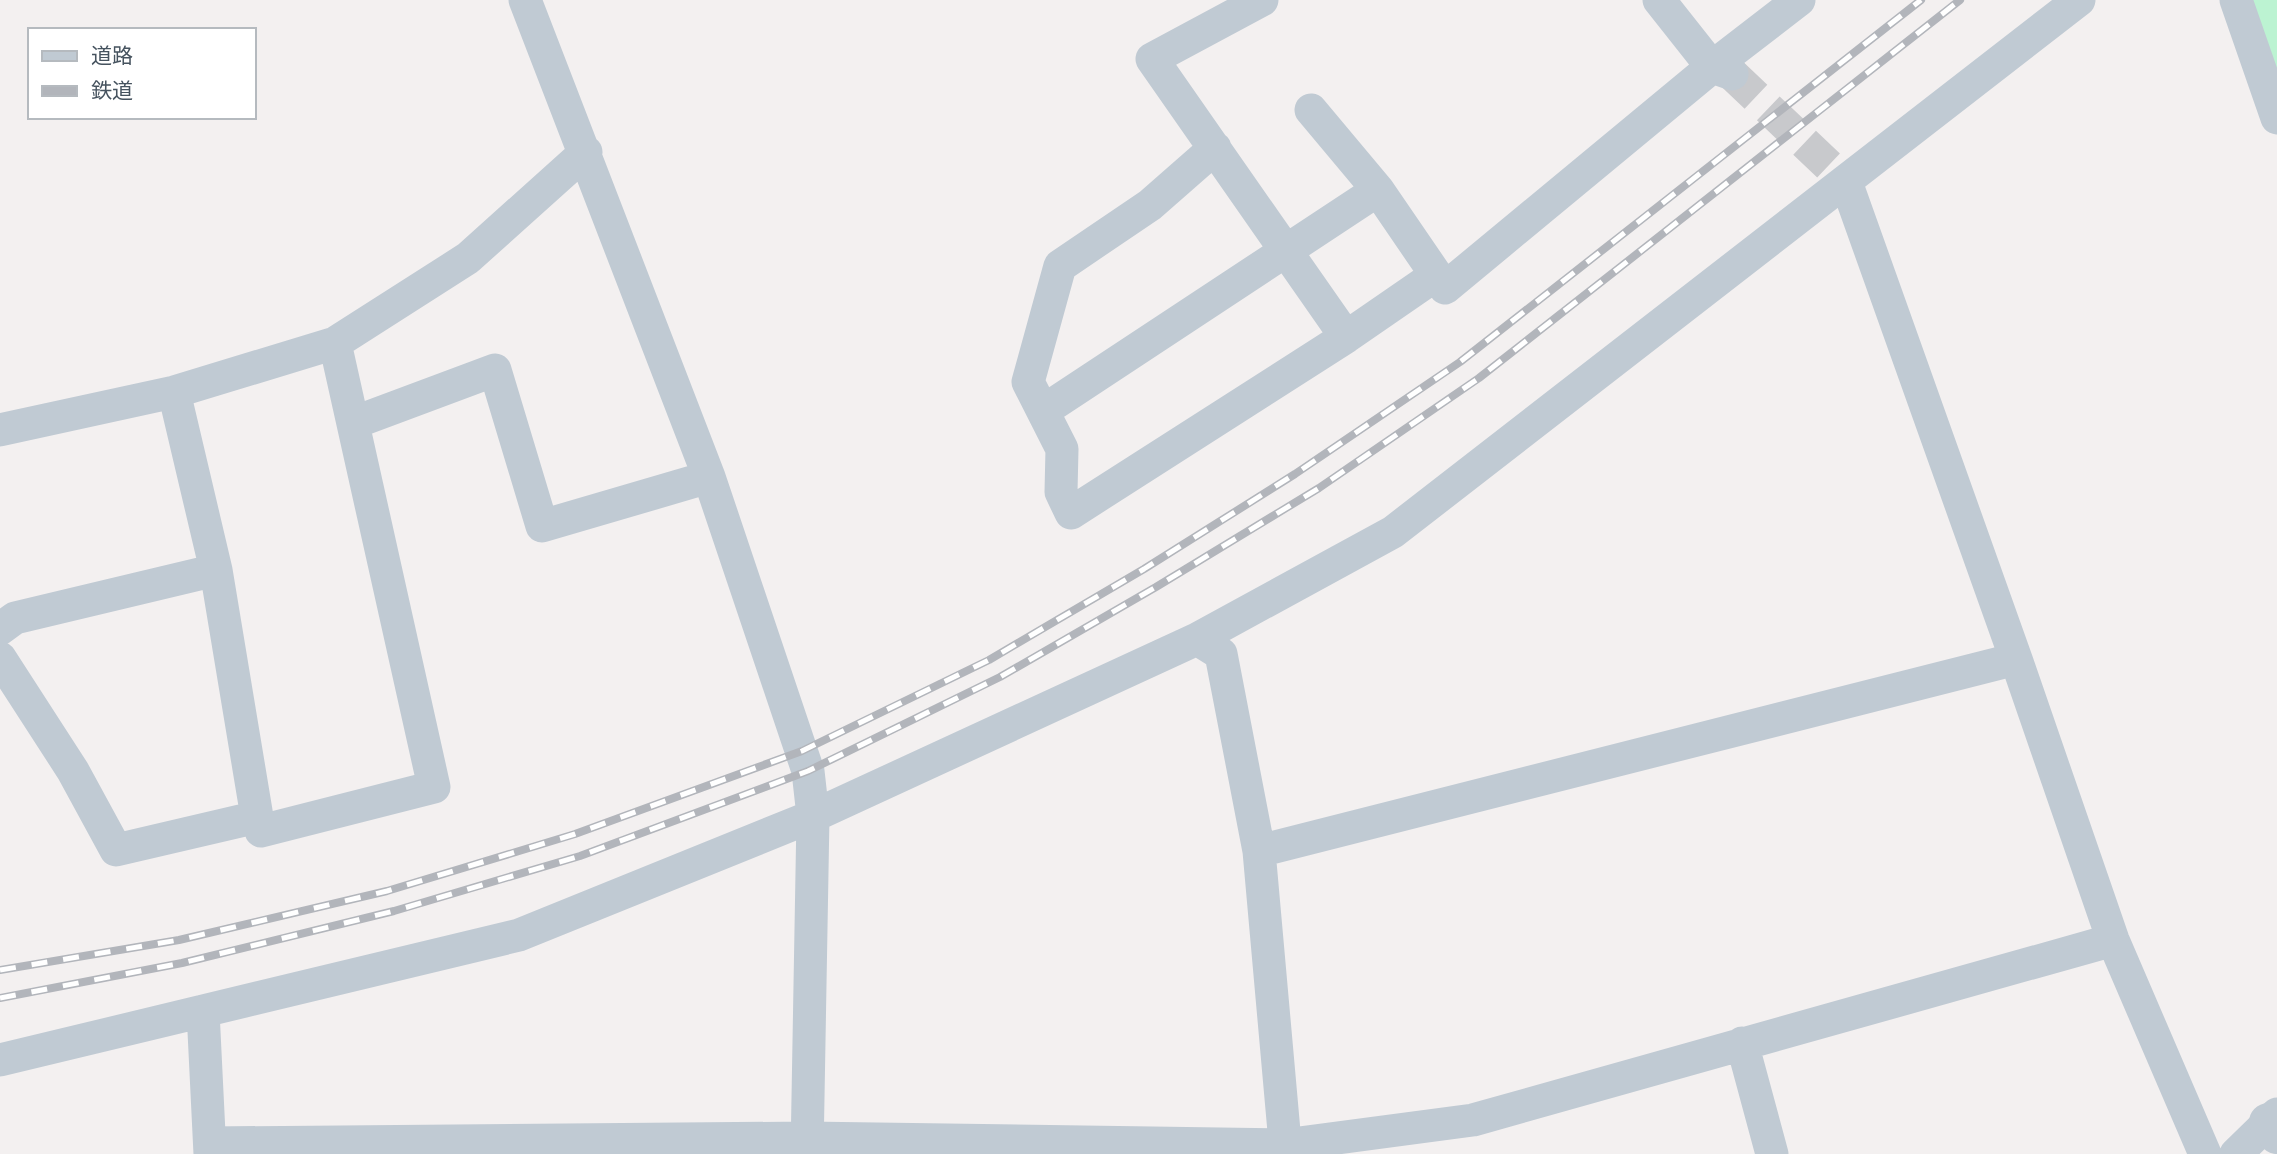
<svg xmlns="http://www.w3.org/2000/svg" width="2277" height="1154" viewBox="0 0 2277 1154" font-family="Ubuntu,'Noto Sans JP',sans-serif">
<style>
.green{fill:#bcf3d2}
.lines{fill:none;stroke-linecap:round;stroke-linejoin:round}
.minor-tunnel{stroke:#c8c9cc;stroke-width:33;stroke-dasharray:33 17;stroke-linecap:butt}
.minor{stroke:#c0cad3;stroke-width:33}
.tertiary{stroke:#c0cad3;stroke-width:38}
.rail-casing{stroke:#b2b5bb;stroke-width:8}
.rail{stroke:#fff;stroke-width:5;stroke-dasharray:16;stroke-linecap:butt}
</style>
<rect width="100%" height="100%" fill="#f3f0f0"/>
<path class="green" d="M2247 0H2277V86Z"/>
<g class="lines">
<path class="minor-tunnel" d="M1732 74 1846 182"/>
<path class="minor" d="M525 0 709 477 808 771 813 816 807 1154
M1659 0 1712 67 1732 74
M2236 0 2277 118
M1215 148 1150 205 1060 266 1028 382 1062 449 1061 492 1071 513 1346 337 1152 59 1262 0
M1846 182 2016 659 2113 940 2205 1154
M1378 190 1445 288 1712 67 1799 0
M1346 337 1436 275
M1043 411 1378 190 1311 110
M353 423 495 370 542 526 709 477
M0 430 174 392 335 343 468 258 586 152
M0 629 15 618 216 570
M1197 639 1221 654 1259 851 1286 1154
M0 658 73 771 116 850 257 817 216 570 174 392
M257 817 261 831 434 787 335 343
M1259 851 2016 659
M203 1011 210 1154
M1742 1043 1772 1154
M0 1060 519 935 813 816 1197 639 1393 532 2079 0
M210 1143 807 1138 1284 1145 1473 1120 2113 940
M2236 1154 2277 1114"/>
<path class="tertiary" d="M2268 1122 2277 1135"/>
<g class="rail-casing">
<path id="rail" d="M0 970 179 940 387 891 575 834 802 751 989 660 1144 569 1295 474 1460 362 1921 0
M0 998 182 963 394 911 580 856 808 771 1000 677 1156 587 1319 488 1479 378 1960 0"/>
</g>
<use href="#rail" class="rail"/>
</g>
<rect x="28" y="28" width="228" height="91" fill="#ffffff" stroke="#b5babf" stroke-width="2"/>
<rect x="42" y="51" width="35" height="10" fill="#c0cad3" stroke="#b5babf" stroke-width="2"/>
<text x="91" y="63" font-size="21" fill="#46535f">道路</text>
<rect x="42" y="86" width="35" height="10" fill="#b2b5bb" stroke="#b5babf" stroke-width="2"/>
<text x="91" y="98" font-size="21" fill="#46535f">鉄道</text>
</svg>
